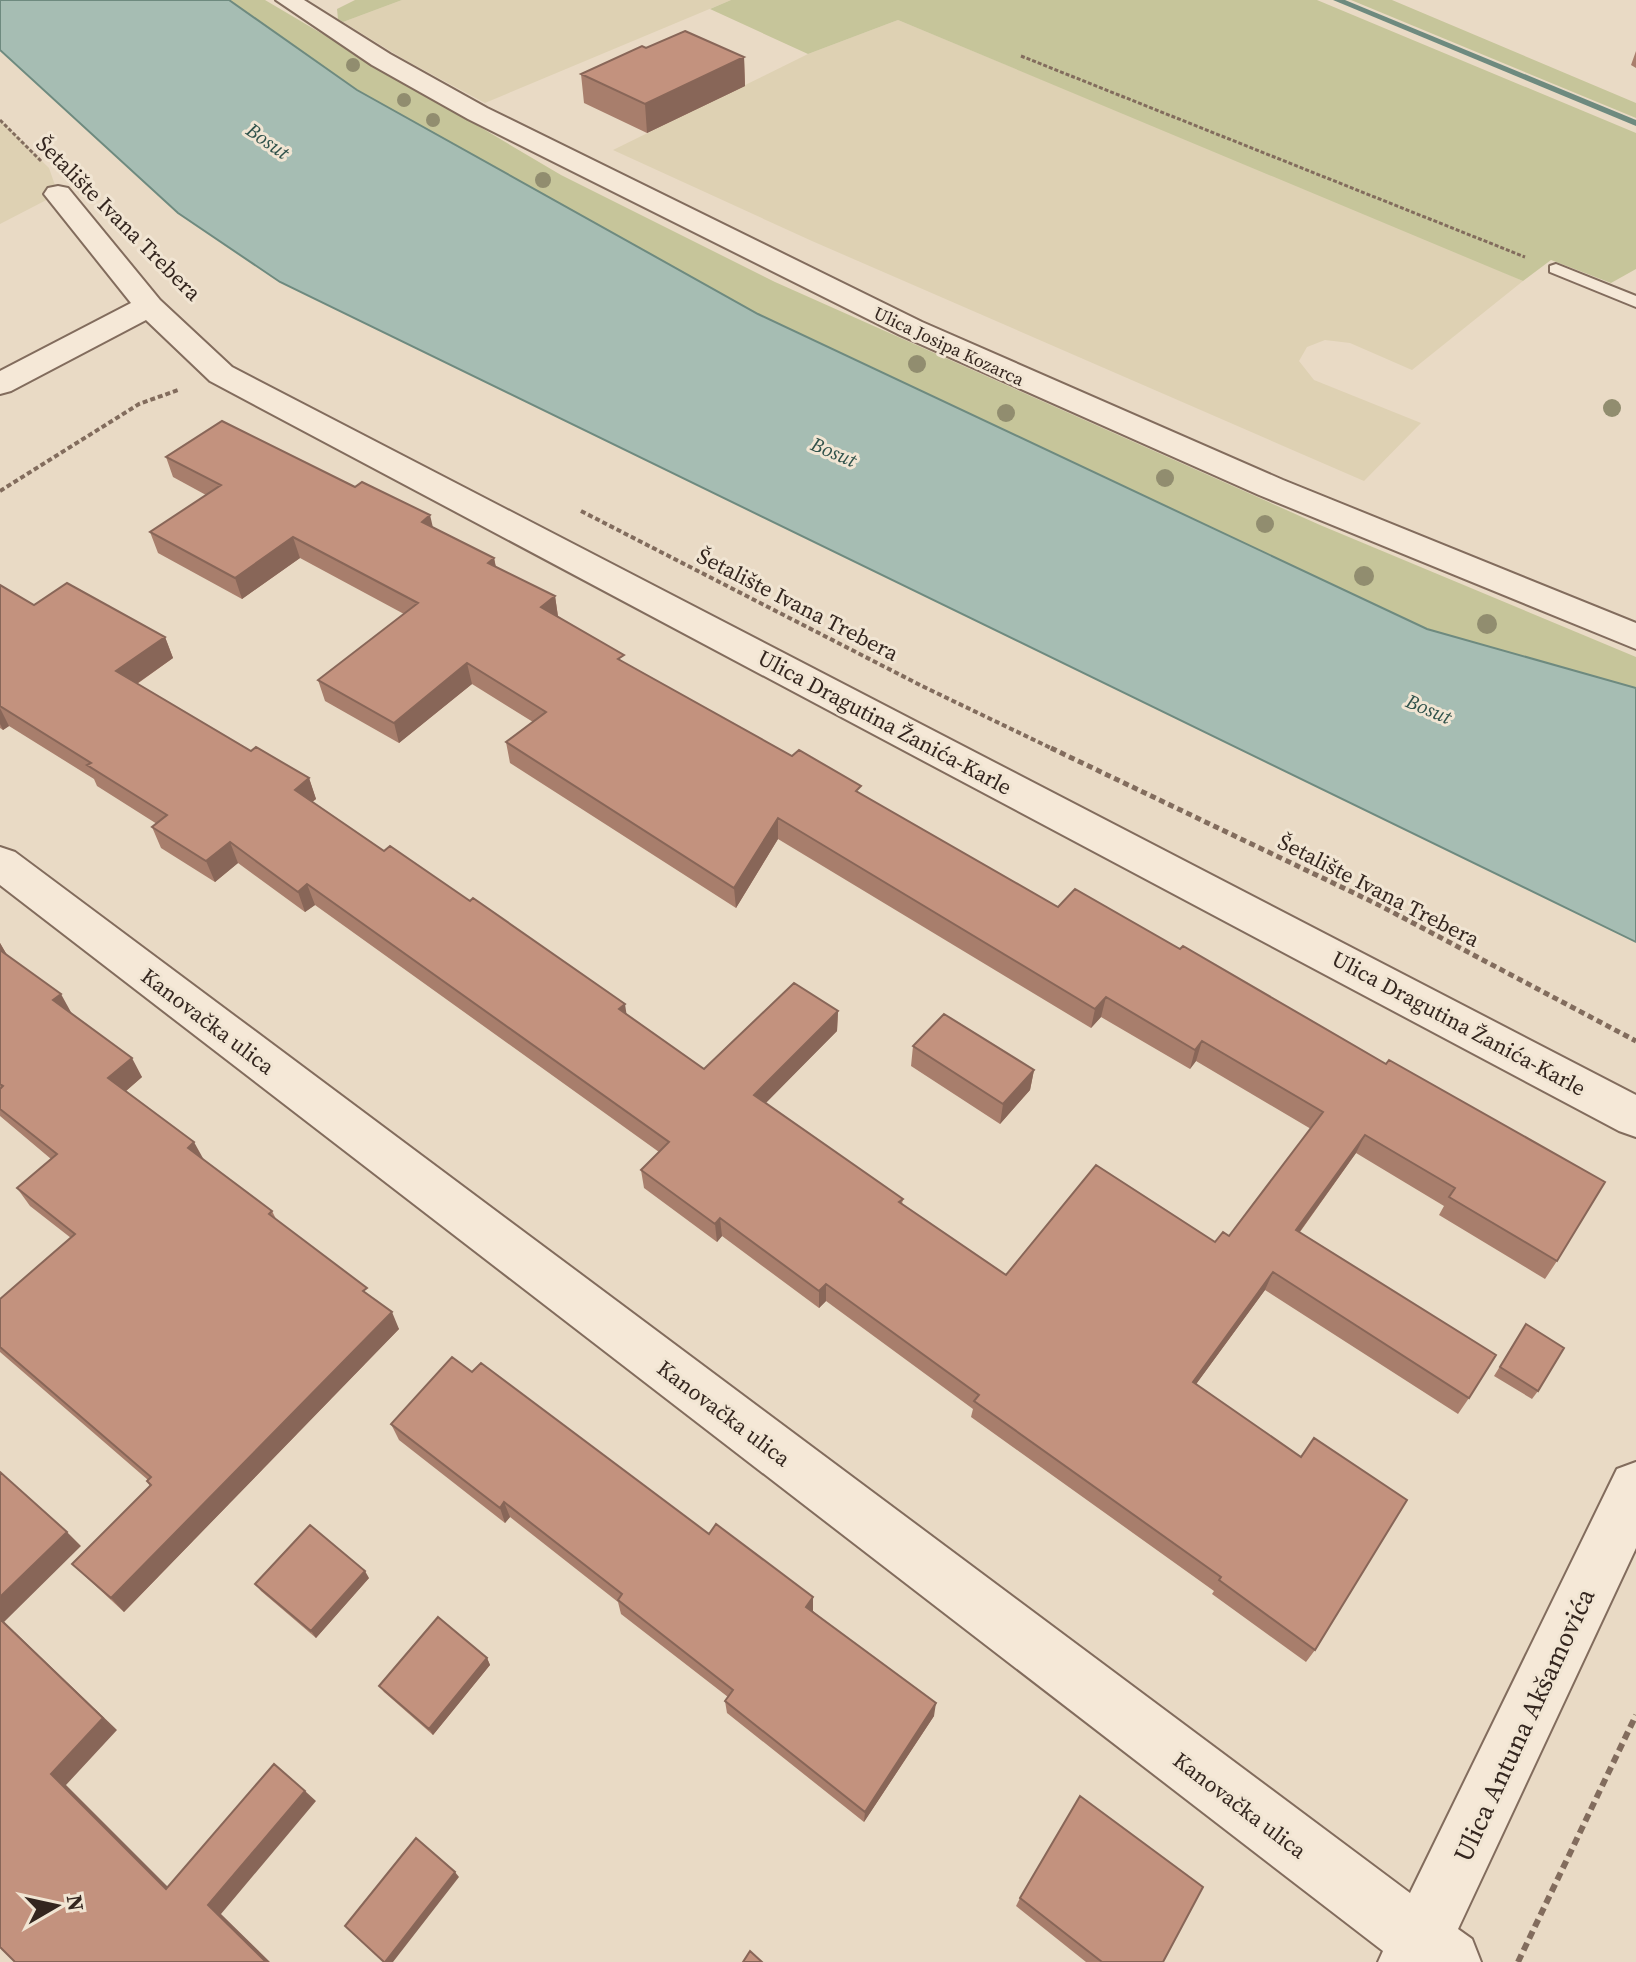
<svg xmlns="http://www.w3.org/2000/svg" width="1636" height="1962" viewBox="0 0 1636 1962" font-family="'Source Serif 4',serif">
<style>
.farmland{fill:#ded1b3}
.green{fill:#c6c59a}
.water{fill:#a6bdb3;stroke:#6e8a7f;stroke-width:2}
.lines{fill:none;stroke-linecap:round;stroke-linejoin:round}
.stream{fill:#6e8a7f;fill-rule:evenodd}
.service-casing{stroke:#826c5d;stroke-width:4}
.minor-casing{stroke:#826c5d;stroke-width:4}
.path-far3{stroke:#826c5d;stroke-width:3;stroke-dasharray:4 2;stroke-linecap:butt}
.path-far2{stroke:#826c5d;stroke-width:4;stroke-dasharray:5 3;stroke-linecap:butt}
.path-far1{stroke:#826c5d;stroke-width:5;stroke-dasharray:6 4;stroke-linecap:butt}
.path{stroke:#826c5d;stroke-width:6;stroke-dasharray:8 5;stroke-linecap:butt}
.service{fill:#f5e8d7;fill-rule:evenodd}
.minor{fill:#f5e8d7;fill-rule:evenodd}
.tree{fill:#918d6f}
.wall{fill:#a87e6c}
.shaded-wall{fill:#886658}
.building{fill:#c3927e;stroke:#886658;stroke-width:2}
.labels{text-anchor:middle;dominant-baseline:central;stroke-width:6;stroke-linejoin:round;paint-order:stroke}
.far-street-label{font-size:18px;fill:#34261f;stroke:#f1e5d3}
.far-water-label{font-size:20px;font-style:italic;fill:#30524b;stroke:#f1e5d3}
.street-label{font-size:22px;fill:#34261f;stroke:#f1e5d3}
.near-street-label{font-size:26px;fill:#34261f;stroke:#f1e5d3}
</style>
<rect width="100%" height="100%" fill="#e9dac5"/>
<path class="farmland" d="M402 0H731L485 103 405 60 343 22Z
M898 20 1442 245 1523 281 1412 370 1350 343 1325 340 1307 347 1299 361 1314 380 1421 423 1364 481 812 241 613 150 808 54Z
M0 120 49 168 58 194 0 224Z"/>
<path class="green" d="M229 0H265L561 175 775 282 1320 525 1636 657V688L1427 629 758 314 357 90Z
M355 0H402L343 22 338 19 337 9Z
M731 0H1317L1636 133V269L1611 283 1551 260 1523 281 898 20 808 54 710 9Z
M1351 0H1392L1636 103V118Z"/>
<path class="water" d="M0 0H229L357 90 758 314 1427 629 1636 688V942L280 282 178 213 0 50Z"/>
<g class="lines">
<path class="stream" d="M1333 0H1345L1636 120V126Z"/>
<g class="service-casing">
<path id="service" d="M1556 264 1636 296V307L1550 272V266Z"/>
</g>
<g class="minor-casing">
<path id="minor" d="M276 0H304L390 54 487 108 922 322 1283 480 1636 623V649L1259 495 900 335 468 119 372 65Z
M58 186 68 188 160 300 232 367 1636 1095V1137L1619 1131 210 381 146 320 11 391 0 394V371L131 303 44 194 48 188Z
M0 847 15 852 1410 1893 1617 1469 1636 1462V1548L1458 1929 1472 1939 1481 1962H1378L1383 1951 0 885Z"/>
</g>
<path class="path-far3" d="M1021 56 1525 257
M0 120 42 162"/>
<path class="path-far2" d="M0 491 139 404 178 390
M581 511 922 686 1055 750"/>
<path class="path-far1" d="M1051 748 1379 905 1636 1041"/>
<path class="path" d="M1518 1962 1636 1715"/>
<use href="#service" class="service"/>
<use href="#minor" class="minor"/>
</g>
<g class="tree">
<circle cx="353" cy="65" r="7"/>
<circle cx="404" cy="100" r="7"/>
<circle cx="433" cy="120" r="7"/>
<circle cx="543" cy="180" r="8"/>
<circle cx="917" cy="364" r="9"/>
<circle cx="1612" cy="408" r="9"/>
<circle cx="1006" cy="413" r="9"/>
<circle cx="1165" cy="478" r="9"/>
<circle cx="1265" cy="524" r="9"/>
<circle cx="1364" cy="576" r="10"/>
<circle cx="1487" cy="624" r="10"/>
</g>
<path class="wall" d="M646 48 744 57 745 86 647 133 584 103 581 74Z
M1636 51V68L1631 65Z
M166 457 433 527 494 558 496 567 555 596 558 616 625 663 792 756 861 794 1058 907 1557 1261 1545 1279 1439 1215 1444 1206 1356 1153 1300 1232 1469 1398 1458 1414 1265 1290 1196 1384 1315 1650 1306 1662 1212 1594 1214 1591 971 1417 973 1409 826 1301 819 1308 722 1236 717 1242 644 1188 641 1170 659 1152 315 905 305 912 238 863 215 882 161 848 152 827 157 824 97 786 94 779 9 726 3 730 0 728V585L34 605 165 637 173 658 137 684 251 751 309 778 316 799 312 802 626 1014 704 1069 838 1011 837 1031 765 1103 903 1199 902 1204 1006 1275 1215 1242 1229 1236 1311 1129 1196 1061 1190 1069 1101 1017 1091 1028 778 839 736 908 510 763 506 742 533 722 472 684 399 743 325 701 318 680 404 614 300 558 242 599 158 553 150 532 206 495 173 477Z
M0 943 7 955 142 1077 126 1091 204 1160 272 1211 276 1219 370 1296 399 1329 124 1612 72 1564 150 1486 147 1481 148 1480 0 1352V1299L71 1238 30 1206 17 1188 51 1159 0 1116Z
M913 1046 1034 1070 1030 1090 1000 1124 911 1066Z
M1526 1324 1538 1391 1532 1399 1494 1376Z
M472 1372 709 1534 813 1611 934 1716 864 1822 727 1713 725 1701 728 1697 621 1614 618 1602 510 1517 505 1523 399 1440 391 1424Z
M369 1578 316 1638 261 1591 255 1584Z
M487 1658 490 1665 433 1735 384 1692 379 1686Z
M1020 1898 1163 1962H1086L1016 1906Z"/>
<path class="shaded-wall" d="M744 57 745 86 647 133 645 104Z
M430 515 435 536 422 522Z
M293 537 300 558 242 599 235 578Z
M494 558 498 579 488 563Z
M555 596 558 617 541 607Z
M165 637 173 658 125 692 116 671Z
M467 663 472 684 399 743 394 723Z
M0 708 9 726 3 730 0 724Z
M309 778 316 799 302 810 295 790Z
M778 818V839L736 908 734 888Z
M230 842 238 863 215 882 206 861Z
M307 884 315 905 305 912 298 892Z
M0 943 7 955 0 960Z
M61 994 72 1014 53 1000Z
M1106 997 1101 1017 1091 1028 1095 1009Z
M625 1004 628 1024 619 1009Z
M838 1011 837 1031 755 1114 754 1095Z
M1202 1041 1196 1061 1190 1069 1195 1050Z
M132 1058 142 1077 119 1097 108 1078Z
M1034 1070 1030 1090 1000 1124 1003 1104Z
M1365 1135 1356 1153 1288 1248 1296 1230Z
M194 1142 204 1160 188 1148Z
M720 1218 722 1236 717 1242 715 1224Z
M1273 1272 1265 1290 1186 1398 1193 1382Z
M826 1284V1301L819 1308V1291Z
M392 1312 399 1329 124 1612 111 1598Z
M504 1502 510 1517 505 1523 500 1508Z
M67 1532 81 1546 4 1622 117 1730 66 1785 179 1898 166 1889 51 1774 0 1619V1597Z
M365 1571 369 1578 316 1638 311 1631Z
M813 1597V1611L806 1621V1607Z
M487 1658 490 1665 433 1735 429 1729Z
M936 1703 934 1716 864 1822 865 1812Z
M305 1791 316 1801 221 1914 270 1962H266L208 1905Z
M455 1872 459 1877 393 1962H385Z"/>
<path class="building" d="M685 31 744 57 645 104 581 74 642 46 646 48Z
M222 421 355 487 362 482 430 515 422 522 494 558 488 563 555 596 541 607 624 655 618 659 792 756 799 750 861 786 856 791 1058 907 1075 889 1180 949 1183 946 1386 1064 1389 1060 1605 1182 1557 1261 1449 1197 1455 1188 1365 1135 1296 1230 1496 1355 1469 1398 1273 1272 1193 1382 1301 1457 1314 1438 1407 1500 1315 1650 1219 1580 1221 1577 974 1401 979 1395 826 1284 819 1291 720 1218 715 1224 641 1170 669 1142 307 884 298 892 230 842 206 861 152 827 167 815 87 765 91 763 0 706V585L34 605 67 583 165 637 116 671 251 751 256 747 309 778 295 790 384 851 390 846 470 901 473 898 625 1004 619 1009 704 1069 794 983 838 1011 754 1095 903 1199 899 1202 1006 1275 1096 1165 1215 1242 1223 1232 1229 1236 1323 1112 1202 1041 1195 1050 1106 997 1095 1009 778 818 734 888 506 742 546 712 467 663 394 723 318 680 418 603 293 537 235 578 150 532 221 485 166 457Z
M0 950 61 994 53 1000 132 1058 108 1078 194 1142 188 1148 272 1211 269 1214 367 1288 363 1291 392 1312 111 1598 72 1564 151 1485 147 1481 151 1477 0 1347V1299L75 1234 17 1188 57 1154 0 1109V1089L3 1086 0 1084Z
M944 1014 1034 1070 1003 1104 913 1046Z
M1526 1324 1564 1348 1538 1391 1500 1367Z
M452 1357 472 1372 481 1363 709 1534 716 1524 813 1597 806 1607 936 1703 865 1812 725 1701 733 1690 618 1600 622 1594 504 1502 500 1508 391 1424Z
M0 1472 67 1532 0 1597Z
M310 1525 365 1571 311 1631 255 1584Z
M438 1617 487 1658 429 1729 379 1686Z
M0 1619 103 1718 51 1774 166 1889 274 1764 305 1791 208 1905 266 1962H15L0 1947Z
M1080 1796 1203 1887 1163 1962H1102L1020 1898Z
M416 1838 455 1872 385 1962H384L345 1926Z
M750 1951 762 1962H743Z"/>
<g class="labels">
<g class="far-street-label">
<text transform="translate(949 346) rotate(25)">Ulica Josipa Kozarca</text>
</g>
<g class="far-water-label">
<text transform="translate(268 141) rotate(35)">Bosut</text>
<text transform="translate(834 452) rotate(23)">Bosut</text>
<text transform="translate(1429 709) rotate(23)">Bosut</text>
</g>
<g class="street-label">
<text transform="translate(119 218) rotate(45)">Šetalište Ivana Trebera</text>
<text transform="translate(798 604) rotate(27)">Šetalište Ivana Trebera</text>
<text transform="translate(885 722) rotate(28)">Ulica Dragutina Žanića-Karle</text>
<text transform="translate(1379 890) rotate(27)">Šetalište Ivana Trebera</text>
<text transform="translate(208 1021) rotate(37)">Kanovačka ulica</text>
<text transform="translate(1459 1023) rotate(28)">Ulica Dragutina Žanića-Karle</text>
<text transform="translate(724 1413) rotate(37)">Kanovačka ulica</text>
<text transform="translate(1240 1805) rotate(37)">Kanovačka ulica</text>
</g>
<g class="near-street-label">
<text transform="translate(1524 1725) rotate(-65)">Ulica Antuna Akšamovića</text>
</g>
</g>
<g transform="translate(56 1906) rotate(81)" stroke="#f1e5d3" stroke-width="6" paint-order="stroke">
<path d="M0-6L14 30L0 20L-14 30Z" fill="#34261f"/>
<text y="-12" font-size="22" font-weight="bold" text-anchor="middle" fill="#34261f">N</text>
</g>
</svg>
